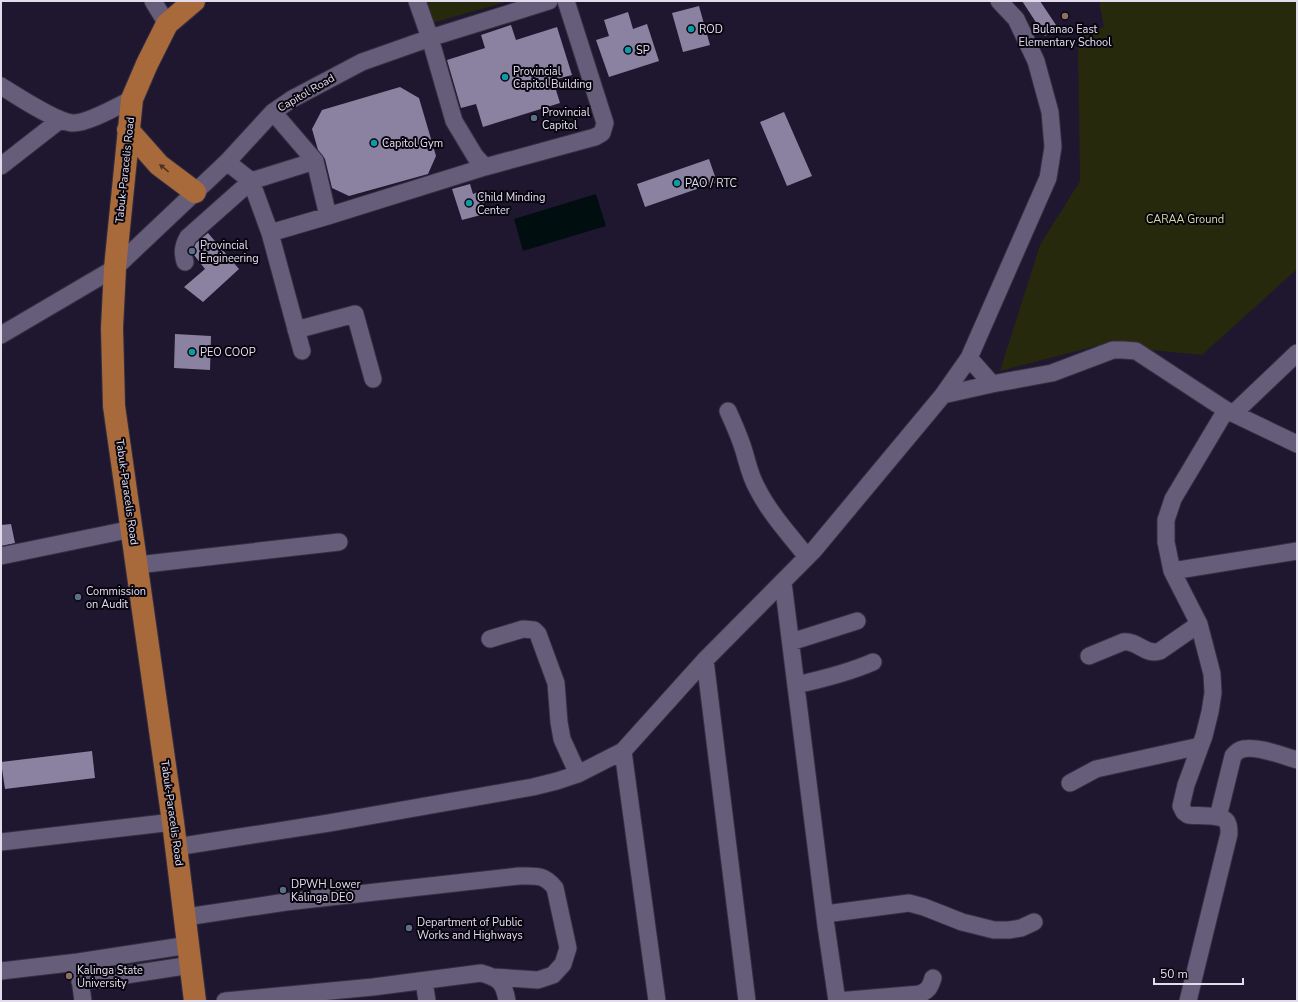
<svg xmlns="http://www.w3.org/2000/svg" width="1298" height="1002" viewBox="0 0 1298 1002" font-family="'Nunito Sans',sans-serif">
  <style>
    .green { fill: #27290c }
    .water { fill: #000e10 }
    .building { fill: #8a82a0 }
    .lines { fill: none; stroke-linecap: round; stroke-linejoin: round }
    .minor-casing { stroke: #342f41; stroke-width: 19 }
    .major-casing { stroke: #342f41; stroke-width: 24 }
    .minor { stroke: #655d79; stroke-width: 17 }
    .major { stroke: #a86a3b; stroke-width: 22 }
    .oneway { fill: #503223 }
    .education-dot { fill: #8d6e63; stroke: #08050f; stroke-width: 1.5 }
    .culture-dot { fill: #0f9aa8; stroke: #08050f; stroke-width: 1.5 }
    .service-dot { fill: #5c6f8a; stroke: #08050f; stroke-width: 1.5 }
    .labels { text-anchor: middle; dominant-baseline: central; stroke-width: 4; stroke-linejoin: round; paint-order: stroke }
    .poi-label { font-size: 11px; fill: #e1dded; stroke: #08050f; text-anchor: start }
    .street-label { font-size: 11px; fill: #e1dded; stroke: #08050f }
    .park-label { font-size: 11px; fill: #d5dba1; stroke: #08050f }
  </style>
  <rect width="100%" height="100%" fill="#1f172f"/>
  <path class="green" d="M423,1H509L429,24Z
    M1099,1H1297V269L1202,355L1100,345L1000,371L1040,245L1080,181L1078,38L1104,27Z"/>
  <path class="water" d="M596,194L606,226L523,251L514,219Z"/>
  <path class="building" d="M1022,1H1040L1058,28L1045,36Z
    M699,6L710,45L683,52L672,13Z
    M628,12L633,29L647,24L659,61L609,77L596,40L609,36L604,20Z
    M511,25L516,40L557,27L572,75L553,80L560,103L483,127L476,104L461,108L447,60L485,48L481,35Z
    M400,87L419,98L436,156L428,174L349,196L332,188L325,159L318,150L312,129L322,110Z
    M784,112L812,176L787,186L760,122Z
    M709,159L717,182L645,207L637,184Z
    M470,184L473,194L483,190L487,202L478,205L481,215L462,220L452,189Z
    M208,233L239,269L203,302L184,287L205,269L194,255L193,250L196,243Z
    M175,334L211,336L210,370L174,368Z
    M11,524L15,543L1,546V525Z
    M92,751L95,778L5,789L1,762Z"/>
  <g class="lines">
    <g class="minor-casing">
      <path id="minor" d="M153,1L167,24
        M417,1L430,38L454,121L475,156L485,167
        M1,86C17,96 55,121 72,123C87,124 118,106 132,99
        M273,112L315,161L328,216
        M227,162L251,181L270,233L302,351
        M1,166L60,120
        M270,233L328,216L485,167L595,137L602,133L605,123L566,1
        M185,262C182,252 183,246 188,237L251,181L315,161
        M296,330L355,314L373,379
        M1,335L115,268L227,162L273,112L292,99L362,62L430,38L549,1
        M969,358L992,384
        M943,395L969,358L1048,178L1053,147L1050,112L1036,61L1016,19L999,1
        M728,411C733,422 738,433 742,445C747,459 749,474 757,488C770,514 790,535 807,557
        M1234,413L1297,353
        M1,556L132,529
        M137,565L339,542
        M1172,571L1297,551
        M783,582L826,926L837,1001
        M490,639L523,629L534,630L538,634L556,683L559,722L562,739L578,774
        M791,642L857,621
        M1089,656L1123,642C1137,640 1146,656 1160,651L1199,624
        M705,660L747,1001
        M796,685C823,679 848,673 873,662
        M623,751L657,1001
        M1070,783L1096,769L1200,746
        M1218,817L1233,756C1235,754 1237,751 1240,750C1253,744 1284,756 1297,760
        M1,842L173,822
        M176,847L329,823L533,787L557,781L578,774L623,751L705,660L814,550L943,395L992,384L1052,373L1113,350H1123L1136,351L1226,410L1297,444
        M825,914L909,903L924,907L962,922L994,930H1009L1021,928L1034,922
        M186,917L286,902L519,876C536,876 544,874 555,888L568,948L563,964L553,975L538,980L493,977
        M1,971L78,962L189,945
        M79,971L83,1001
        M424,981L427,1001
        M80,982L191,965
        M225,1001L373,987L481,973C499,978 504,982 507,1001
        M837,1001L920,994C929,990 930,987 933,978
        M1188,1001L1229,834C1229,829 1229,822 1224,819C1217,815 1197,816 1188,815L1184,812L1181,806L1186,785L1204,736L1210,712L1213,693L1212,674L1199,624L1172,571L1166,542V520L1173,499L1226,410"/>
    </g>
    <g class="major-casing">
      <path id="major" d="M194,1L167,24L147,64L132,99L115,268L112,328L114,406L173,822L195,1001
        M128,130L159,165L195,192"/>
    </g>
    <use href="#minor" class="minor"/>
    <use href="#major" class="major"/>
  </g>
  <defs><path id="oneway-solid" d="M-6-.8H1V-3.2L6.5 0L1 3.2V.8H-6Z"/></defs>
  <use class="oneway" href="#oneway-solid" transform="translate(164 168) rotate(-141)"/>
  <g class="education-dot">
    <circle cx="1065" cy="16" r="4"/>
    <circle cx="69" cy="976" r="4"/>
  </g>
  <g class="culture-dot">
    <circle cx="691" cy="29" r="4"/>
    <circle cx="628" cy="50" r="4"/>
    <circle cx="505" cy="77" r="4"/>
    <circle cx="374" cy="143" r="4"/>
    <circle cx="677" cy="183" r="4"/>
    <circle cx="469" cy="203" r="4"/>
    <circle cx="192" cy="352" r="4"/>
  </g>
  <g class="service-dot">
    <circle cx="534" cy="118" r="4"/>
    <circle cx="192" cy="251" r="4"/>
    <circle cx="78" cy="597" r="4"/>
    <circle cx="283" cy="890" r="4"/>
    <circle cx="409" cy="928" r="4"/>
  </g>
  <g class="labels">
    <g class="poi-label">
      <text x="699" y="29">ROD</text>
      <text x="1065" y="29" text-anchor="middle">Bulanao East<tspan x="1065" dy="13">Elementary School</tspan></text>
      <text x="636" y="50">SP</text>
      <text x="513" y="71">Provincial<tspan x="513" dy="13">Capitol Building</tspan></text>
      <text x="542" y="112">Provincial<tspan x="542" dy="13">Capitol</tspan></text>
      <text x="382" y="143">Capitol Gym</text>
      <text x="685" y="183">PAO / RTC</text>
      <text x="477" y="197">Child Minding<tspan x="477" dy="13">Center</tspan></text>
      <text x="200" y="245">Provincial<tspan x="200" dy="13">Engineering</tspan></text>
      <text x="200" y="352">PEO COOP</text>
      <text x="86" y="591">Commission<tspan x="86" dy="13">on Audit</tspan></text>
      <text x="291" y="884">DPWH Lower<tspan x="291" dy="13">Kalinga DEO</tspan></text>
      <text x="417" y="922">Department of Public<tspan x="417" dy="13">Works and Highways</tspan></text>
      <text x="77" y="970">Kalinga State<tspan x="77" dy="13">University</tspan></text>
    </g>
    <g class="street-label">
      <text transform="translate(306 93) rotate(-30)">Capitol Road</text>
      <text transform="translate(125 170) rotate(-84)">Tabuk-Paracelis Road</text>
      <text transform="translate(127 492) rotate(82)">Tabuk-Paracelis Road</text>
      <text transform="translate(172 813) rotate(82)">Tabuk-Paracelis Road</text>
    </g>
    <g class="park-label">
      <text x="1185" y="219">CARAA Ground</text>
    </g>
  </g>
  <rect width="1298" height="1002" fill="none" stroke="#e1dded" stroke-width="4"/>
  <path d="M1154 978v6h89v-6" fill="none" stroke="#e1dded" stroke-width="2"/>
  <text x="1160" y="978" font-size="12" fill="#e1dded" stroke="#08050f" stroke-width="3" paint-order="stroke">50 m</text>
</svg>
